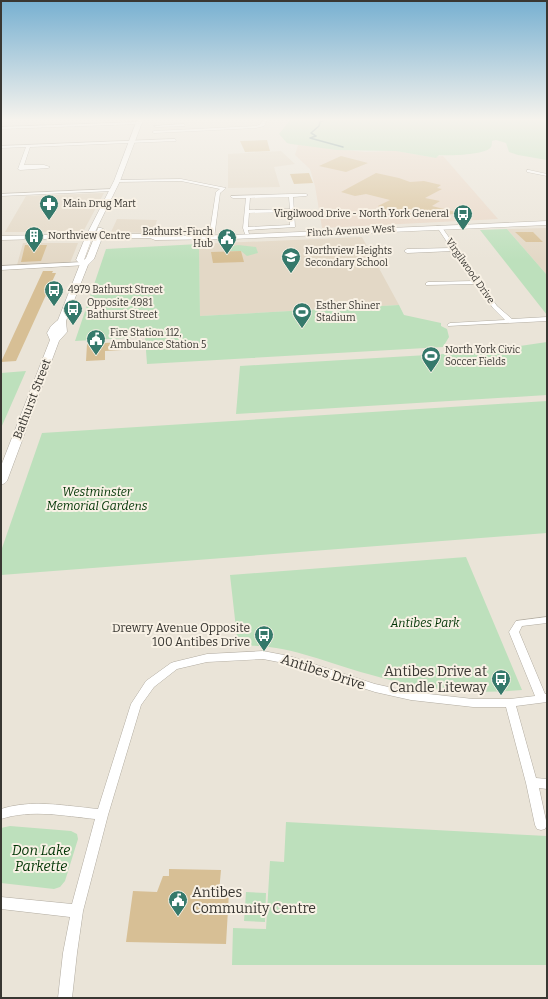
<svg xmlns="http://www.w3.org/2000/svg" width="548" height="999" viewBox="0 0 548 999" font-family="Bitter,serif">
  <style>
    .built { fill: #e3d8c6 }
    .medical { fill: #e9d7c6 }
    .green { fill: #bde0bc }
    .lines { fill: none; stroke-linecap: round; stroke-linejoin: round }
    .stream { stroke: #5e888a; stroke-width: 1.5 }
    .building { fill: #d7bf95 }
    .street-casing { stroke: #b2aca1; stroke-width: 1 }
    .secondary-casing { stroke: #b2aca1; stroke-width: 1 }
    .street { fill: #fff; fill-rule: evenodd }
    .secondary { fill: #fff; fill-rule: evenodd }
    .labels { text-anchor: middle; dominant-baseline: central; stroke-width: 4; stroke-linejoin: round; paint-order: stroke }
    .far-poi-label { font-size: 10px; fill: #393732; stroke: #f8f1e5; text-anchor: start }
    .far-street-label { font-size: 10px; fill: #393732; stroke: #f8f1e5 }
    .street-label { font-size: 12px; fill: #393732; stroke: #f8f1e5 }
    .park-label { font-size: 12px; font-style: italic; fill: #003404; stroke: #f8f1e5 }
    .poi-label { font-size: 12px; fill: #393732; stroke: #f8f1e5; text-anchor: end }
    .near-poi-label { font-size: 14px; fill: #393732; stroke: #f8f1e5; text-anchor: end }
    .near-street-label { font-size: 14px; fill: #393732; stroke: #f8f1e5 }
    .near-park-label { font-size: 14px; font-style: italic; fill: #003404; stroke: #f8f1e5 }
  </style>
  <rect width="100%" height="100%" fill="#eae4d8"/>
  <path class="built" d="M281,151L295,164L274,167L280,187L228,188V154Z
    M104,193L83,232H5L26,196Z
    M117,219L157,220L153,233L111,232Z
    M547,228V275L507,229Z
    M362,237L399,305L200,316L199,244Z
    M23,243H78L70,263L17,265Z"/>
  <path class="medical" d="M298,145L365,152L396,151L430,157L443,156L498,219L322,228L315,186L310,169L295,155Z"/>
  <path class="green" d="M290,120H547V160L518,155L509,152L506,143L496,140L492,141C492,142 492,146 491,147C486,155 448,156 439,155L436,158L396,151L337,150L291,144L287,143L279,134Z
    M507,229L547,275V315L480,230Z
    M199,244L200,316L399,305L404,315L441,323V326L447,329L449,337L443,347L147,364L145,337L75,341L106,249Z
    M238,245L256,247L258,253L247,256L241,251H225L222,248Z
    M547,342V395L236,414L240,366L478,352Z
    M26,371L1,428V373Z
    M547,401V533L1,575V551L42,433Z
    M466,557L522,690C471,695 418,689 368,674C323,662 286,643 238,646L230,575Z
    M286,822L547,836V965H232L233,928L266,929L270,861L284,862Z
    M10,826L71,831L77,834L78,839L65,881L60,887L54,889L1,883V828Z
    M246,892L266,893L265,922L244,921Z"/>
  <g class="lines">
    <path class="stream" d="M324,120L320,122L319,126L311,133L316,136L310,138L343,147"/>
  </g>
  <path class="building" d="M267,140L270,151L245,152L240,141Z
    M341,156L368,163L346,172L319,166Z
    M309,173L313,183L294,184L290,174Z
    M376,173L399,178L410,182L424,181L441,185L437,188L442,189L425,198L440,201L432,206L456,212V214L426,215L421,214L417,215L413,214L406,216L386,211L378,206L390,200L366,194L355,196L341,192Z
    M515,232H533L543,242H526Z
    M25,245H47L41,261L21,262Z
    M241,251L244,262L213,263L211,252Z
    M43,271H53L52,273H56L16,361L1,362Z
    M122,342V350L105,351V360L86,361L87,344Z
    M169,869L221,870L219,892H229L226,944L126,942L133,891L157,892L163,876H169Z"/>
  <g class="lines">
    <g class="street-casing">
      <path id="street" d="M263,120H267L264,126L256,128L154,133L152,132L154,131L256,126L261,124Z
        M140,122L139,124L1,129V127Z
        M184,124L185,126L156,127L154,126Z
        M175,139L176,141L30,147L24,165H44L50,167L48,168L20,170L18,169L26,147L1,148V146Z
        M529,170L547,174V176L527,172V170Z
        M181,179L226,188L220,193L214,238L209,237L216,192L220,189L181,181L117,182L115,181L117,180Z
        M114,189V191H112L1,196V194Z
        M291,194H306L308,195L306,196L293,197L295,227L248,230L249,234H245L243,228L246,198H233L231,197V196ZM289,197L290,209L249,210L250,198ZM290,212V225L248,227L249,213Z
        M437,226H441L497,306L512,319L547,317V321L448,326L447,325L450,323L505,320L493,308L476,284L426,285V283L428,282L474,281L453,251L407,253L404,251L407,249L451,248L437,227Z
        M84,262L86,263V265L1,270V266Z
        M547,617V623L522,626L519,632L545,694H547V702L516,706L536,778L547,779V789L539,788L547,825L545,829L541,830L537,829L535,825L526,783L506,707H473L411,700L375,692L289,664L263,659L207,662L177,669L154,687L141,705L108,815L83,911L77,953L72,998H58L63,953L70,917L1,909V897L72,904L95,819C64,816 32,809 1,819V809C32,799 66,806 98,809L131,704L146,681L171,663L174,662L207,654L263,651L289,656L375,684L411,692L473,699H510L535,696L509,632L516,621Z"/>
    </g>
    <g class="secondary-casing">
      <path id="secondary" d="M137,120H143L120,181L94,234H96L98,228H101L105,230L103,234H151L156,236L232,235L547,221V225L232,239L155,240L150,238H102L94,259L88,265L66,321L67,332L59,341L7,481L5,483L1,485V466L50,340L47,333L51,326L58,320L80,264L76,260L85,238L1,240V236L87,234L114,181ZM92,238H94L86,258L84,260Z"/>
    </g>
    <use href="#street" class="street"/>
    <use href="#secondary" class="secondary"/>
  </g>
  <linearGradient id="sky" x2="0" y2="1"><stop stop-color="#77b0d1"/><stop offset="0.46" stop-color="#f6f3ed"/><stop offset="1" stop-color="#f6f3ed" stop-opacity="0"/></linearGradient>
  <rect width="548" height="260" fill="url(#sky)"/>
  <defs>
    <g id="pharmacy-pin" transform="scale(1)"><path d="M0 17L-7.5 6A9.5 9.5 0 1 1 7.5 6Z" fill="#35796b" stroke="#f8f1e5"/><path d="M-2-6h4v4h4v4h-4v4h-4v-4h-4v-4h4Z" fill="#fff"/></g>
    <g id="bus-pin" transform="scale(1)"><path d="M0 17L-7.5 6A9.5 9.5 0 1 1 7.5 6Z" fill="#35796b" stroke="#f8f1e5"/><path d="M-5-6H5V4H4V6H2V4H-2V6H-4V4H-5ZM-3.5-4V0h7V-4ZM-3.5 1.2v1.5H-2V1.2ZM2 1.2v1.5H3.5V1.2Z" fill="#fff"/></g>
    <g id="building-pin" transform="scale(1)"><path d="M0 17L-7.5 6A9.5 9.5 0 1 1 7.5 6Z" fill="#35796b" stroke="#f8f1e5"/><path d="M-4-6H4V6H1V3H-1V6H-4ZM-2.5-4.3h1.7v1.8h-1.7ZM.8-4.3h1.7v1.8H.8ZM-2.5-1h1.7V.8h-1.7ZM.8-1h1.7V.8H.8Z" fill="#fff"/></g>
    <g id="civic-pin" transform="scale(1)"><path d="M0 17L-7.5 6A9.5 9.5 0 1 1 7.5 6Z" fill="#35796b" stroke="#f8f1e5"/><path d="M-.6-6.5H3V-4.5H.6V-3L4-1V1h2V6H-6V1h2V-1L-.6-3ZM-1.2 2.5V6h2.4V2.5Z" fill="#fff"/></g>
    <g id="school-pin" transform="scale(1)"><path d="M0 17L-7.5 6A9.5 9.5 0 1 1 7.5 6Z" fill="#35796b" stroke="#f8f1e5"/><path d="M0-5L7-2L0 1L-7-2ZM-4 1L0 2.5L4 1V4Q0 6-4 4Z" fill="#fff"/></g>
    <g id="stadium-pin" transform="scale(1)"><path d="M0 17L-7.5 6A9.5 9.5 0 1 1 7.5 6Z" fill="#35796b" stroke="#f8f1e5"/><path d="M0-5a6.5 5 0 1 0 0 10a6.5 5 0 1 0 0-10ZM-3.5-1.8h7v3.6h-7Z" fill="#fff"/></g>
  </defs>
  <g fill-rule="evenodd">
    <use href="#pharmacy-pin" x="49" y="204"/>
    <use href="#bus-pin" x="463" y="214"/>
    <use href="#building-pin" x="34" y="236"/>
    <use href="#civic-pin" x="227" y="238"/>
    <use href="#school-pin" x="291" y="257"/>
    <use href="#bus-pin" x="54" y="290"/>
    <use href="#bus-pin" x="73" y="309"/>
    <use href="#stadium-pin" x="302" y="312"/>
    <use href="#civic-pin" x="96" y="339"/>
    <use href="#stadium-pin" x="431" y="356"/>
    <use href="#bus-pin" x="264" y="635"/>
    <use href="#bus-pin" x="501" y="679"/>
    <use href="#civic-pin" x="178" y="900"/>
  </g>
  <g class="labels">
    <g class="far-poi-label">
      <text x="63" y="204">Main Drug Mart</text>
      <text x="449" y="214" text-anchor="end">Virgilwood Drive - North York General</text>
      <text x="213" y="232" text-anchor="end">Bathurst-Finch<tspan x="213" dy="12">Hub</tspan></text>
      <text x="48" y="236">Northview Centre</text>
      <text x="305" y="251">Northview Heights<tspan x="305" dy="12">Secondary School</tspan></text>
      <text x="68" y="290">4979 Bathurst Street</text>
      <text x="87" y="303">Opposite 4981<tspan x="87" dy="12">Bathurst Street</tspan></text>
      <text x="316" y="306">Esther Shiner<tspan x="316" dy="12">Stadium</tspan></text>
      <text x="110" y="333">Fire Station 112,<tspan x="110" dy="12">Ambulance Station 5</tspan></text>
      <text x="445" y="350">North York Civic<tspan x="445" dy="12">Soccer Fields</tspan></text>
    </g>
    <g class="far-street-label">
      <text transform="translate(351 231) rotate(-3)">Finch Avenue West</text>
      <text transform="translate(470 271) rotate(55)">Virgilwood Drive</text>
    </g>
    <g class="street-label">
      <text transform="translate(32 399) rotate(-69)">Bathurst Street</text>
    </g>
    <g class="park-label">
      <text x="97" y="492">Westminster<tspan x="97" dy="14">Memorial Gardens</tspan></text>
      <text x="425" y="623">Antibes Park</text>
    </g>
    <g class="poi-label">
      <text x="250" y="628">Drewry Avenue Opposite<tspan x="250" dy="14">100 Antibes Drive</tspan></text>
    </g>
    <g class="near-poi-label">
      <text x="487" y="671">Antibes Drive at<tspan x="487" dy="16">Candle Liteway</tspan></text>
      <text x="192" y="892" text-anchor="start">Antibes<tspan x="192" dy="16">Community Centre</tspan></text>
    </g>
    <g class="near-street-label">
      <text transform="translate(323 672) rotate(18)">Antibes Drive</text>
    </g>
    <g class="near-park-label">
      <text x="41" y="850">Don Lake<tspan x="41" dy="16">Parkette</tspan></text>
    </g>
  </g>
  <rect width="548" height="999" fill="none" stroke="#393732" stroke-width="4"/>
</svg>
